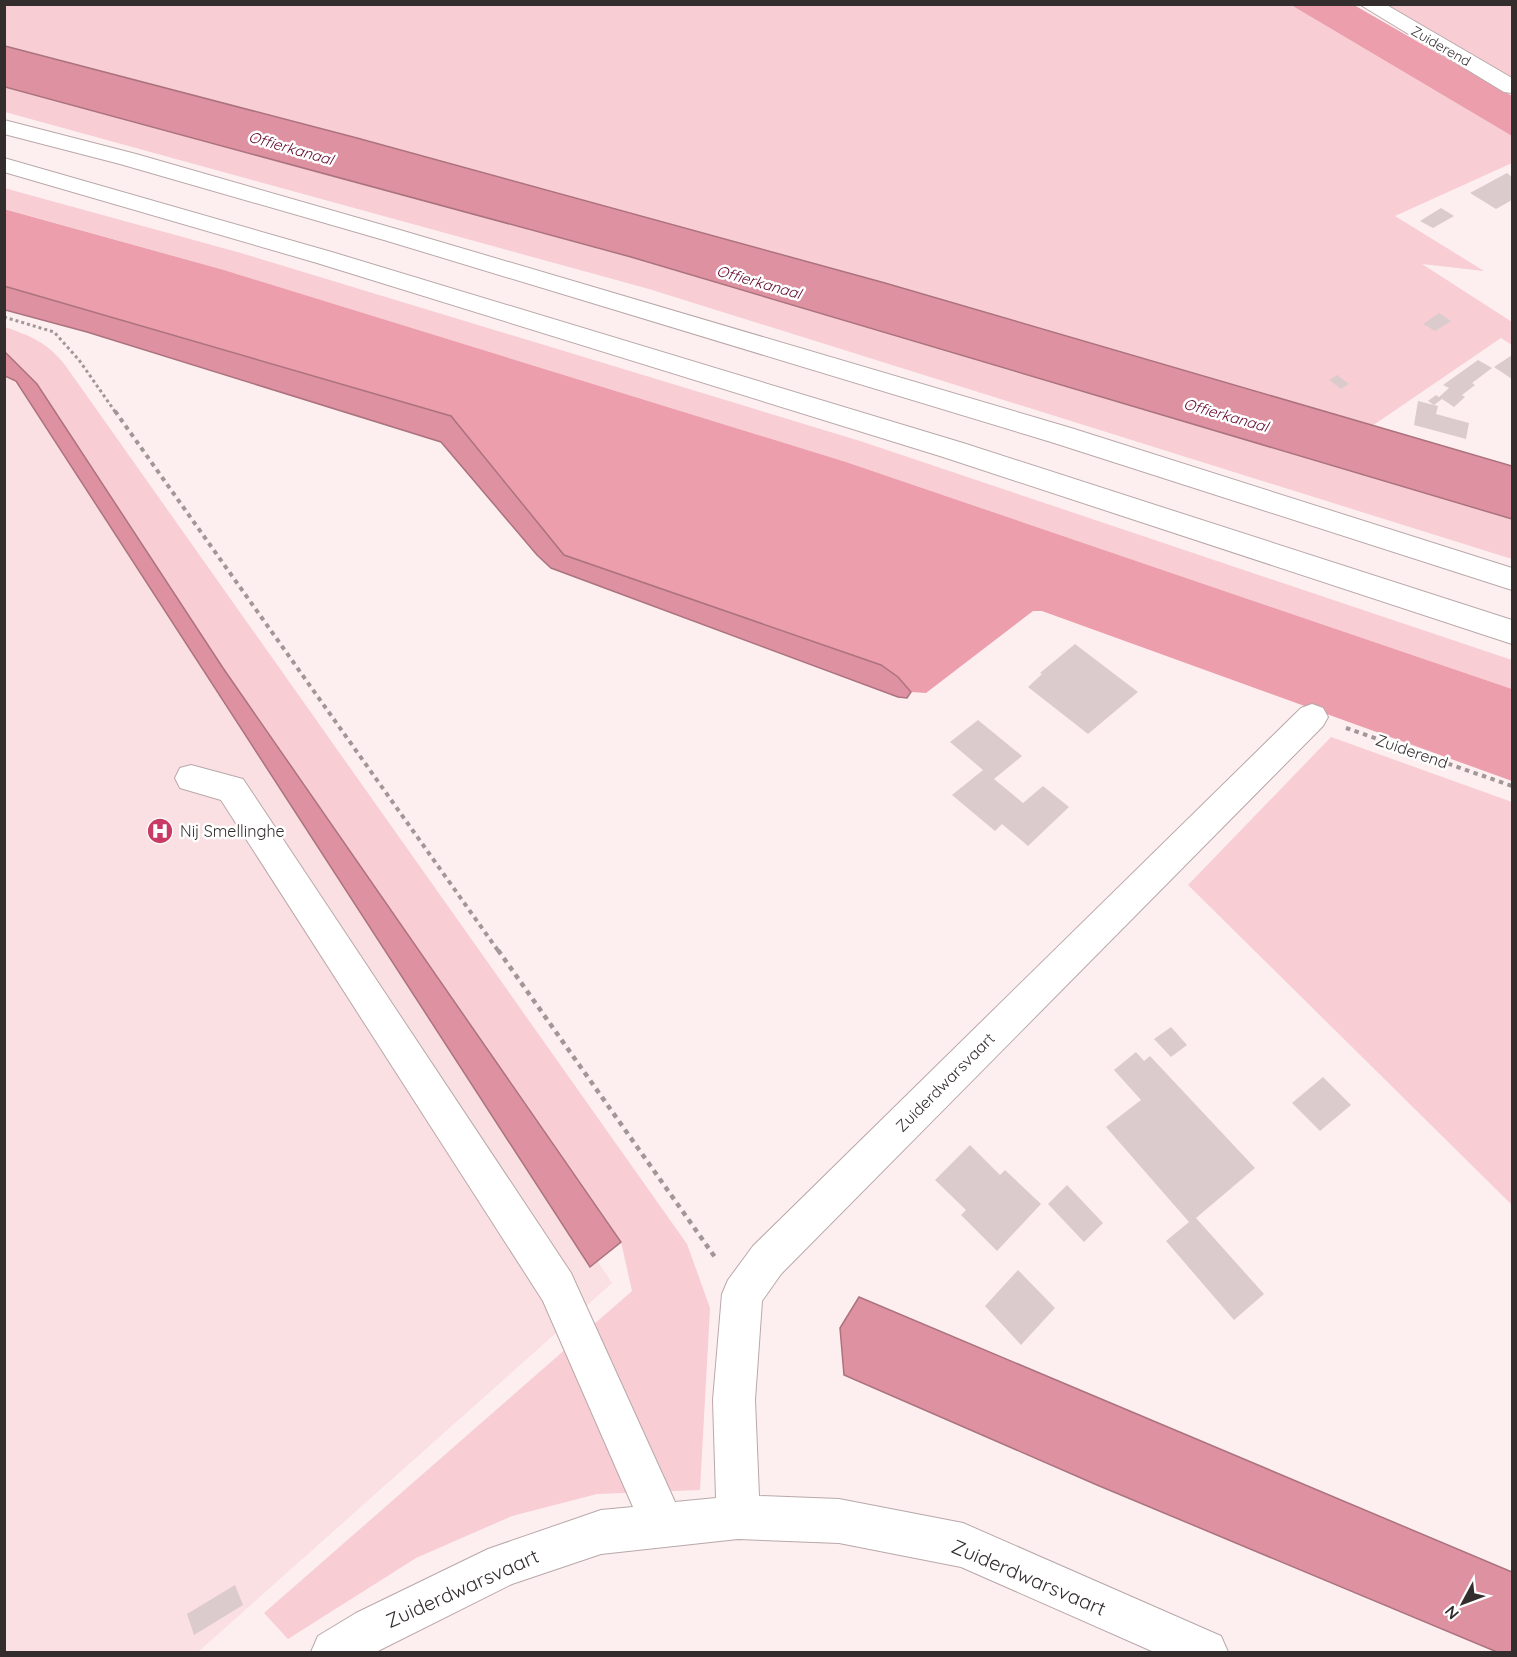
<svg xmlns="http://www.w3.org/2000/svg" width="1517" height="1657" viewBox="0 0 1517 1657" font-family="Quicksand,sans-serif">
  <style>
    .built { fill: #fadfe3 }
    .green { fill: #f8cdd4 }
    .forest { fill: #ec9eac }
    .water { fill: #de91a0; stroke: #ab737e; stroke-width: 1.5 }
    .building { fill: #dccbcd }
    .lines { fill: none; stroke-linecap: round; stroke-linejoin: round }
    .minor-casing { stroke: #b9a8aa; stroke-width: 2 }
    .highway-casing { stroke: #b9a8aa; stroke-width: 2 }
    .path-far2 { stroke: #a29798; stroke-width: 3; stroke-dasharray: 3 3; stroke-linecap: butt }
    .path-far1 { stroke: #a29798; stroke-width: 4; stroke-dasharray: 4.5 4.5; stroke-linecap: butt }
    .path { stroke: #a29798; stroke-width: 4.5; stroke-dasharray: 5 5; stroke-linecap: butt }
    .minor { fill: #fff; fill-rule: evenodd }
    .highway { fill: #fff; fill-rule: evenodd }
    .labels { text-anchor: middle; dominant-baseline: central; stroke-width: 5; stroke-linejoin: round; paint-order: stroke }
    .far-street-label { font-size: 14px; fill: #342d2e; stroke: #fff }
    .far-water-label { font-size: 15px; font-style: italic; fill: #620428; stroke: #fff }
    .street-label { font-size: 16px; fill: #342d2e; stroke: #fff }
    .poi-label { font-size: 16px; fill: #342d2e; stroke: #fff; text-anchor: start }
    .near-street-label { font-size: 20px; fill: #342d2e; stroke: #fff }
  </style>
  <rect width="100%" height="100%" fill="#fdeef0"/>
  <path class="built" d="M4,375L19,380L612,1283L198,1652H5Z"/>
  <path class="green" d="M4,5H1291L1512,136V163L1395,216L1484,271L1422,264L1512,322V345L1501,338L1372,426C918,293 463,165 5,46Z
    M1378,5H1512V81Z
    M4,87L631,257L1512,519V559L649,289L5,112Z
    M4,188L241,253L860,441L1512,660V689L846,462L224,270L5,209Z
    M5,327C31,336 48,343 65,365L687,1244L710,1308L700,1490L597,1494L512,1516L416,1558L288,1639L264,1613L632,1291L621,1242L223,668L37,384L5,351Z
    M1331,737L1512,802V1205L1188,885Z"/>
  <path class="forest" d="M1291,5H1354L1512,96V136Z
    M4,209L224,270L846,462L1512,689V781L1042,611H1033L926,693L911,692L898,677L881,665L564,555L451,416L5,286Z"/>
  <path class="water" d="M5,46L357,138L885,283L1512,466V519L631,257L5,87Z
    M4,286L451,416L564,555L881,665L898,677L911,692L907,698L898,697L551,568L537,555L441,442L87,332L5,310Z
    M4,351L37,384L223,668L621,1242L590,1267L16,381L5,376Z
    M859,1297L1512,1572V1652H1497L1097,1485L844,1375L840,1328Z"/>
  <path class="building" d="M1507,173L1512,177V200L1496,209L1470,193Z
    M1441,208L1454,216L1433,228L1420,221Z
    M1439,313L1451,321L1435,331L1423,324Z
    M1512,355V379L1494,367Z
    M1478,360L1492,368L1472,383L1475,385L1462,395L1465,397L1454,407L1442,399L1434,405L1428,401L1436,395L1439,397L1449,388L1443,385Z
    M1337,375L1349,384L1341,389L1329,380Z
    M1418,401L1438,406L1436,414L1469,423L1466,439L1414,425Z
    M1075,644L1138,692L1088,734L1028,687L1042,674L1040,673Z
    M978,720L1022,756L994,779L1023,803L1043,786L1069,807L1028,846L1002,824L995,831L952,795L983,770L950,742Z
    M1171,1027L1187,1045L1171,1057L1154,1039Z
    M1136,1052L1144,1061L1150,1056L1255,1168L1196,1218L1264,1294L1234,1320L1166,1241L1189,1222L1106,1127L1141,1100L1114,1070Z
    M1323,1077L1351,1105L1320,1131L1292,1103Z
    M970,1145L1000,1175L1005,1170L1041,1204L997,1251L961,1215L966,1210L935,1180Z
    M1067,1185L1103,1223L1084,1242L1048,1204Z
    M1018,1270L1055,1308L1021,1345L985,1306Z
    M235,1585L243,1605L194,1635L187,1614Z"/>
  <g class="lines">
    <g class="minor-casing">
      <path id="minor" d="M1359,4H1385L1512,78V93L1504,92Z
        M1312,704L1323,708L1328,717L1323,726L781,1274L762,1301L755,1400L759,1496L839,1499L963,1523L1221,1636L1228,1652H1154L961,1567L839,1543L738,1539L601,1554L512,1584L376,1652H311L318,1636L356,1613L488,1549L601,1510L633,1507L543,1301L221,800L180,788L175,778L180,768L191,765L243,779L571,1273L675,1502L716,1498L713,1400L722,1294L728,1280L753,1246L1301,708Z"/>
    </g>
    <g class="highway-casing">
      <path id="highway" d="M4,120L136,154L400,230L1071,428L1512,568V590L1051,442L384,240L120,164L4,134Z
        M4,158L335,253L963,443L1512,620V644L943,457L317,263L4,172Z"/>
    </g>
    <path class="path-far2" d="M4,317L54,332L79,360L116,413"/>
    <path class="path-far1" d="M115,411L499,952
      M1346,728L1512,786"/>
    <path class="path" d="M498,950L717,1260"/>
    <use href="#minor" class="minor"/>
    <use href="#highway" class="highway"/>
  </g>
  <defs>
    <g id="hospital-disc" transform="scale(1.35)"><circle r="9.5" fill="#c93b65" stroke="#fff"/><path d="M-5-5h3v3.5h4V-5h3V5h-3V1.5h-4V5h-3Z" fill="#fff"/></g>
  </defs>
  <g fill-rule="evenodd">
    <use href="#hospital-disc" x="160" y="831"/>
  </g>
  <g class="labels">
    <g class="far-street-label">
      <text transform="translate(1441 46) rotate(30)">Zuiderend</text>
    </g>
    <g class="far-water-label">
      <text transform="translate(291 148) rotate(16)">Offierkanaal</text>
      <text transform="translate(759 282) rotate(16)">Offierkanaal</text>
      <text transform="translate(1226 415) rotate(16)">Offierkanaal</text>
    </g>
    <g class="street-label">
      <text transform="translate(1412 751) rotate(19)">Zuiderend</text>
      <text transform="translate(945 1082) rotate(-45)">Zuiderdwarsvaart</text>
    </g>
    <g class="poi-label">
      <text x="180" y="831">Nij Smellinghe</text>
    </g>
    <g class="near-street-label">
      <text transform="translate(1029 1577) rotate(23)">Zuiderdwarsvaart</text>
      <text transform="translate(462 1588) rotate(-24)">Zuiderdwarsvaart</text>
    </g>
  </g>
  <rect width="1517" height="1657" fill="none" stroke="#342d2e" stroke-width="12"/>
  <g transform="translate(1463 1603) rotate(229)" stroke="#ffffff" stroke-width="4.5" paint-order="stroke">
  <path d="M0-4.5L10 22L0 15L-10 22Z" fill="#342d2e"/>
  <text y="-9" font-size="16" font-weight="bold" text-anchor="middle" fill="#342d2e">N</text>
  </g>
</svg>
